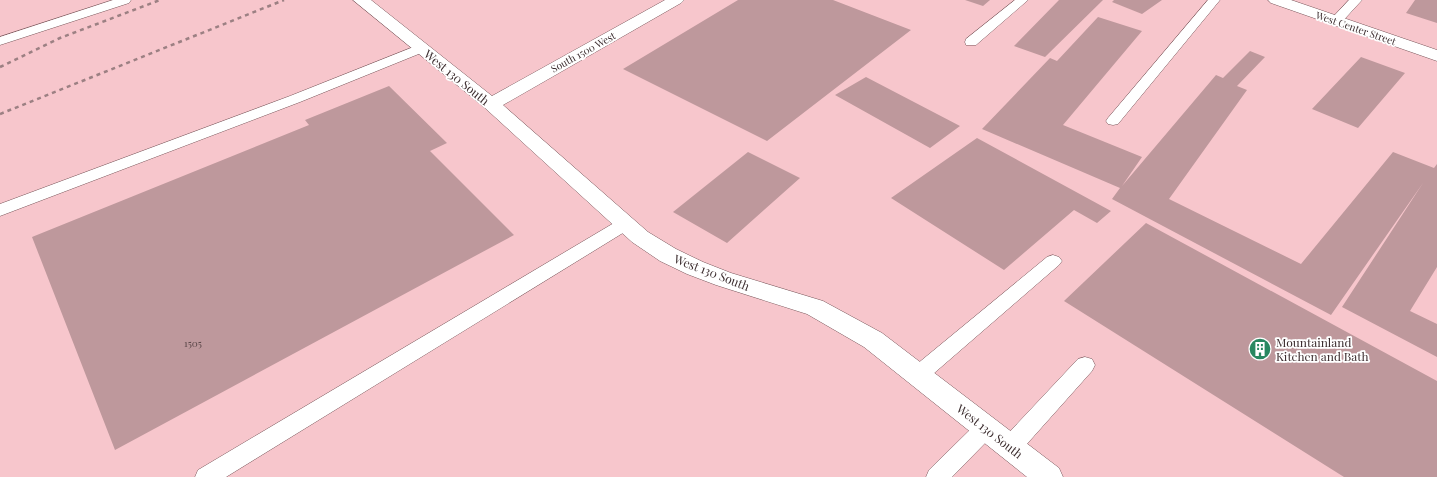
<svg xmlns="http://www.w3.org/2000/svg" width="1437" height="477" viewBox="0 0 1437 477" font-family="'Playfair Display',serif">
  <style>
    .built { fill: #f7c6cc }
    .building { fill: #be989c }
    .lines { fill: none; stroke-linecap: round; stroke-linejoin: round }
    .lane-casing { stroke: #78565a; stroke-width: 1 }
    .street-casing { stroke: #78565a; stroke-width: 1 }
    .secondary-casing { stroke: #78565a; stroke-width: 1 }
    .lane { fill: #fff; fill-rule: evenodd }
    .street { fill: #fff; fill-rule: evenodd }
    .secondary { fill: #fff; fill-rule: evenodd }
    .rail { stroke: #9c8083; stroke-width: 2.5; stroke-dasharray: 4 4; stroke-linecap: butt }
    .labels { text-anchor: middle; dominant-baseline: central; stroke-width: 3.5; stroke-linejoin: round; paint-order: stroke }
    .far-street-label { font-size: 10px; fill: #3c2d2f; stroke: #fff }
    .number-label { font-size: 10px; fill: #5c484a }
    .street-label { font-size: 12px; fill: #3c2d2f; stroke: #fff }
    .poi-label { font-size: 12px; fill: #3c2d2f; stroke: #fff; text-anchor: start }
  </style>
  <rect width="100%" height="100%" fill="#fed6da"/>
  <path class="built" d="M0,0H1437V477H0Z"/>
  <path class="building" d="M738,0H833L911,30L767,141L623,69Z
    M965,0H990L983,6Z
    M1059,0H1103L1045,57L1014,46Z
    M1114,0H1162L1142,14L1112,2Z
    M1415,0H1437V23L1406,13Z
    M1098,17L1142,31L1063,125L1142,157L1122,186L1216,75L1223,78L1250,51L1265,57L1237,86L1247,90L1169,199L1301,264L1393,152L1434,168L1437,164V267L1410,311L1437,324V357L1342,307L1423,183L1331,315L1112,199L1120,188L982,129L1050,58L1057,61Z
    M1361,57L1405,73L1358,128L1312,109Z
    M866,77L960,126L930,148L835,95Z
    M389,86L447,143L430,151L514,235L115,450L32,237L309,125L305,120Z
    M977,138L1111,211L1097,223L1074,210L1004,270L891,198Z
    M748,152L800,178L727,243L673,212Z
    M1146,223L1437,381V477H1344L1064,301Z"/>
  <g class="lines">
    <g class="lane-casing">
      <path id="lane" d="M113,0H131L129,3L0,45V37Z
        M1015,0H1028L976,45H966L965,42L966,39Z
        M1208,0H1220L1118,124L1113,125L1108,124L1106,121L1108,118Z
        M1349,0H1362L1340,24H1332L1330,21L1332,18Z
        M421,44L426,45L427,48L426,51L300,102L0,216V204L290,96Z
        M625,218L631,220L633,224L631,228L226,477H195L198,470L619,220Z
        M1053,255L1059,257L1062,261L1059,265L925,381L918,383L911,381L908,375L911,369L1047,257Z
        M1085,357L1092,359L1095,365L1092,371L1018,454L1010,457L1002,454L999,447L1002,440L1078,359Z
        M986,419L993,421L997,428L993,435L952,477H926L929,470L979,421Z"/>
    </g>
    <g class="street-casing">
      <path id="street" d="M353,0H371L492,96L665,0H684L681,3L503,105L648,232L676,249L703,262L731,273L823,301L882,333L1059,468L1063,477H1027L864,347L807,314L716,285L687,274L660,261L632,242L485,108Z"/>
    </g>
    <g class="secondary-casing">
      <path id="secondary" d="M1268,0H1291L1437,50V61L1271,3Z"/>
    </g>
    <use href="#lane" class="lane"/>
    <use href="#street" class="street"/>
    <use href="#secondary" class="secondary"/>
    <path class="rail" d="M0,67L60,38L160,0
      M0,114L284,0"/>
  </g>
  <defs>
    <g id="building-disc" transform="scale(1.15)"><circle r="9.5" fill="#288760" stroke="#fff"/><path d="M-4-6H4V6H1V3H-1V6H-4ZM-2.5-4.3h1.7v1.8h-1.7ZM.8-4.3h1.7v1.8H.8ZM-2.5-1h1.7V.8h-1.7ZM.8-1h1.7V.8H.8Z" fill="#fff"/></g>
  </defs>
  <g fill-rule="evenodd">
    <use href="#building-disc" x="1260" y="349"/>
  </g>
  <g class="labels">
    <g class="far-street-label">
      <text transform="translate(1356 28) rotate(19)">West Center Street</text>
      <text transform="translate(583 52) rotate(-29)">South 1500 West</text>
    </g>
    <g class="number-label">
      <text x="193" y="343">1505</text>
    </g>
    <g class="street-label">
      <text transform="translate(457 77) rotate(39)">West 130 South</text>
      <text transform="translate(712 272) rotate(21)">West 130 South</text>
      <text transform="translate(990 431) rotate(38)">West 130 South</text>
    </g>
    <g class="poi-label">
      <text x="1276" y="342">Mountainland<tspan x="1276" dy="14">Kitchen and Bath</tspan></text>
    </g>
  </g>
</svg>
